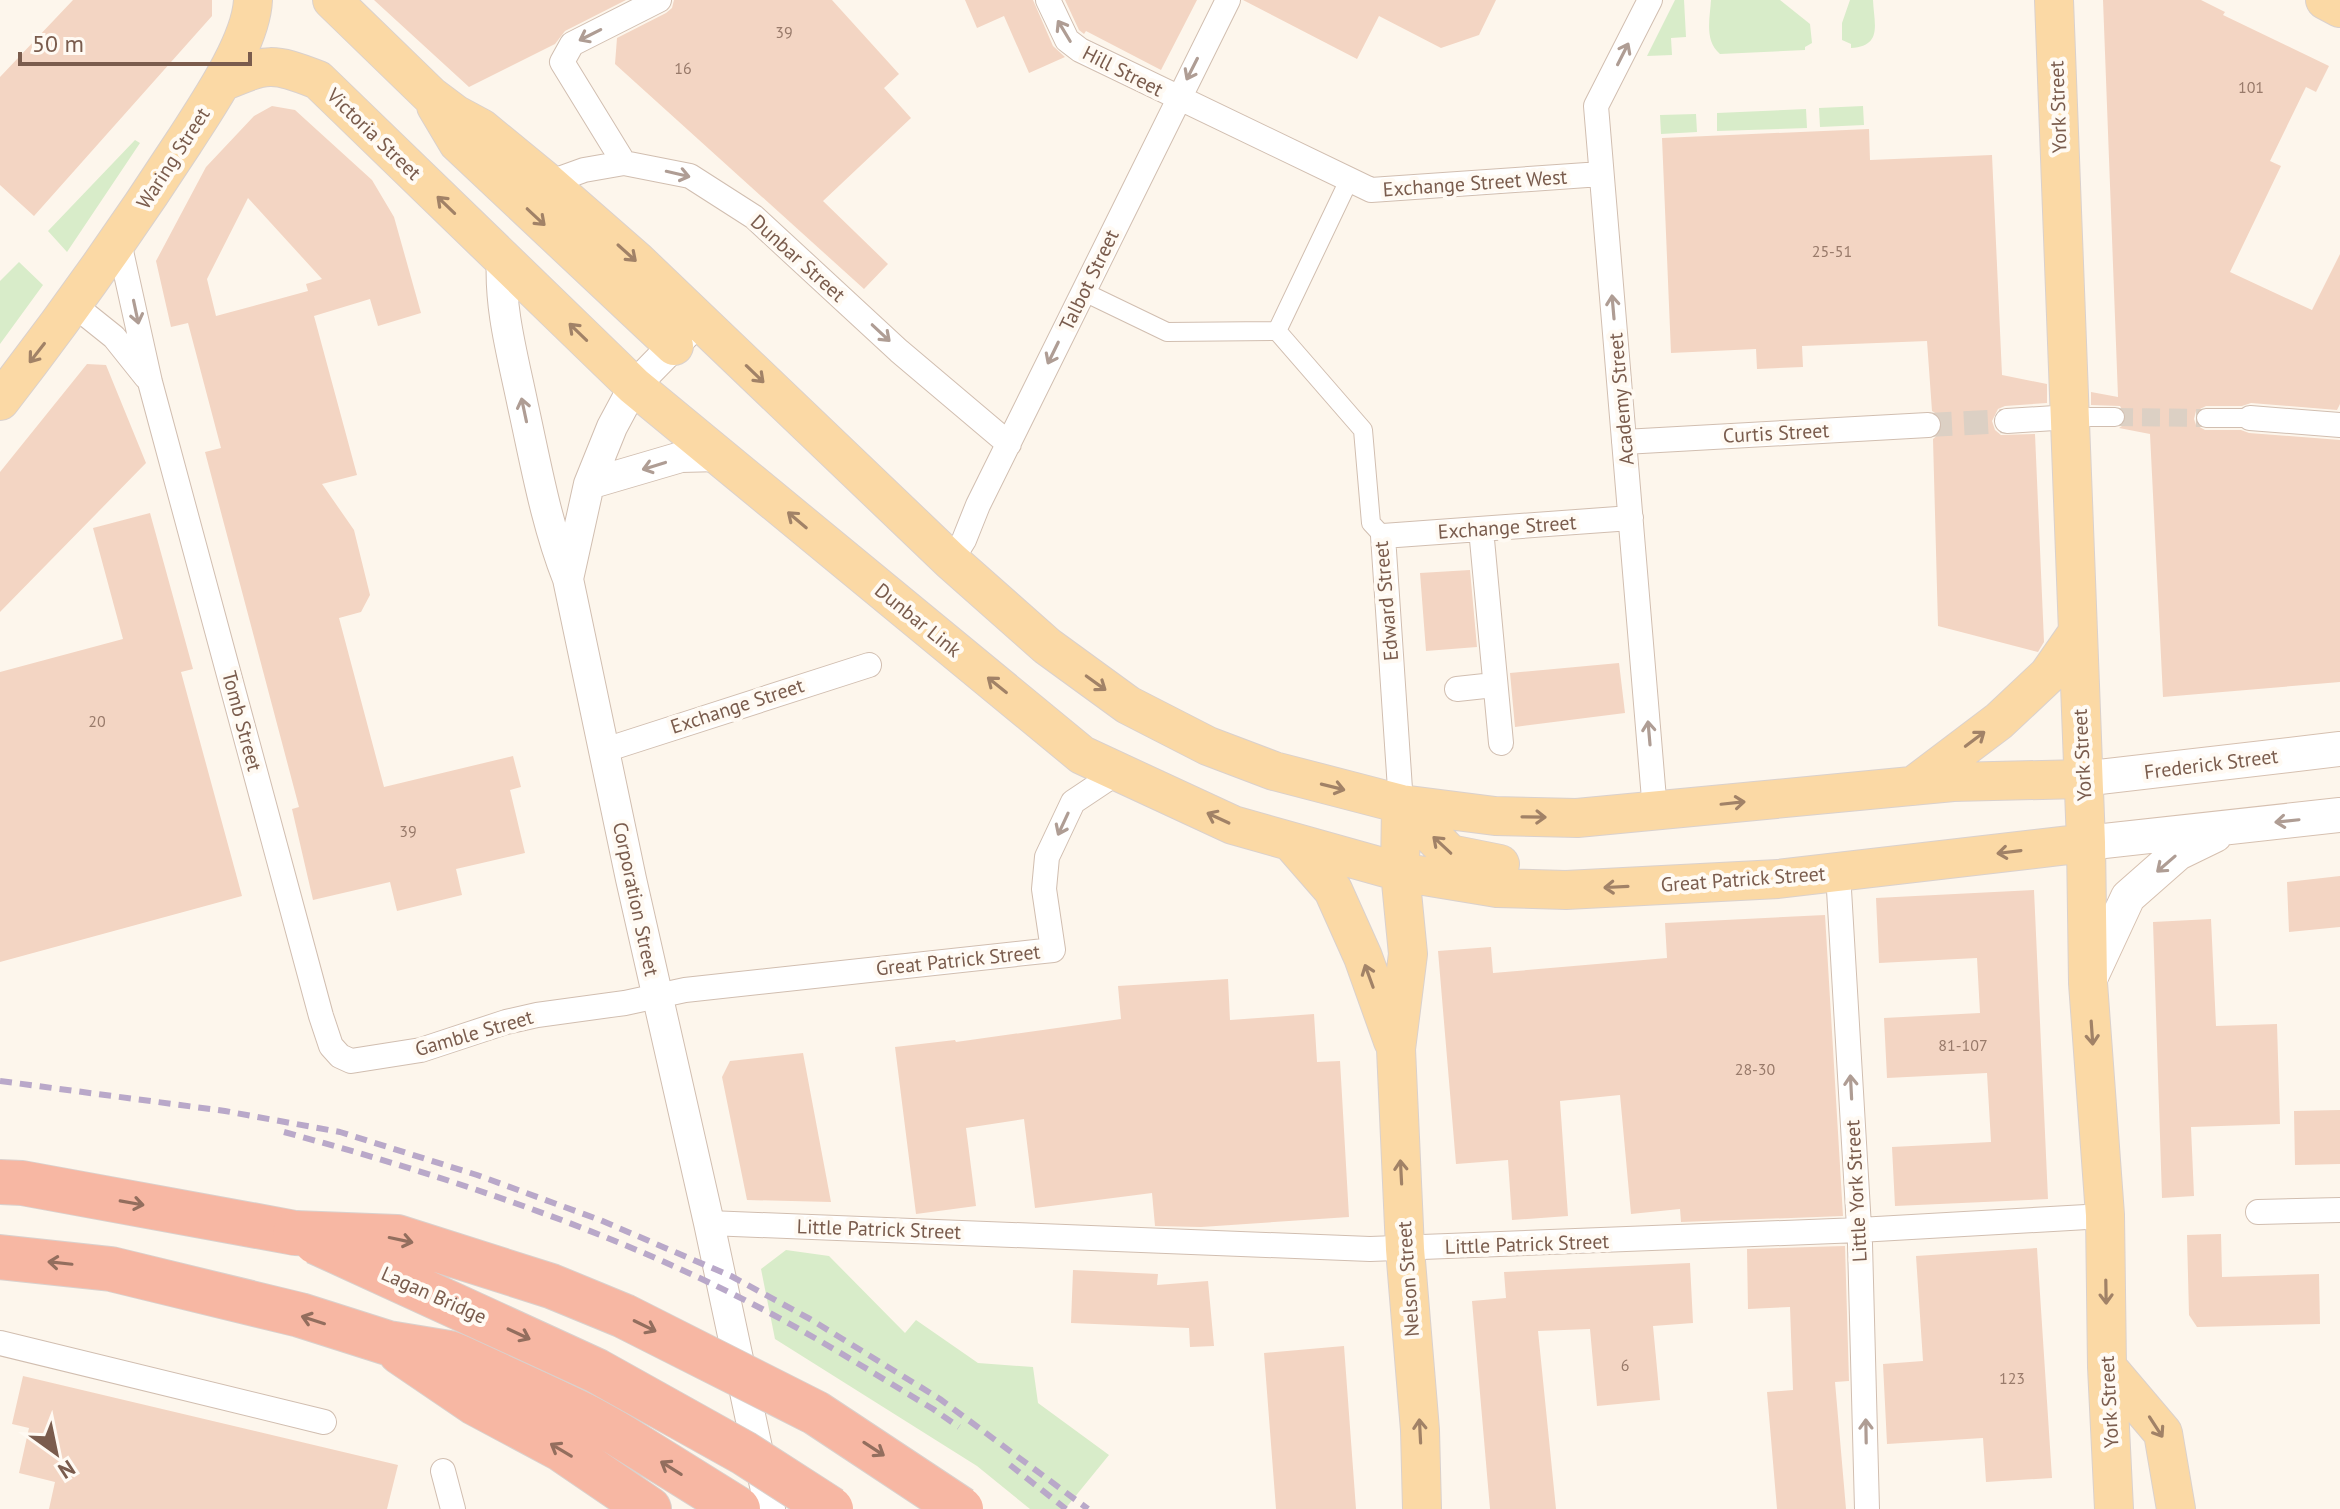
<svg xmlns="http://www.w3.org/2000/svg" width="2340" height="1509" viewBox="0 0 2340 1509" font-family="'PT Sans',sans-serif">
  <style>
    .green { fill: #d8ecc9 }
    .building { fill: #f3d5c3; fill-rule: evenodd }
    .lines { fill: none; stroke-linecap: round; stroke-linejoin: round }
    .pedestrian-tunnel { stroke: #dcd0c4; stroke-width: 18; stroke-dasharray: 18 9; stroke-linecap: butt }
    .minor-tunnel { stroke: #dcd0c4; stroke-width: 24; stroke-dasharray: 24 12; stroke-linecap: butt }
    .pedestrian-casing { stroke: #d1beb0; stroke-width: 20 }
    .minor-casing { stroke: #d1beb0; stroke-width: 26 }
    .tertiary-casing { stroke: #d1beb0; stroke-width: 32 }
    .secondary-casing { stroke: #d6c0b0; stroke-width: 36 }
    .primary-casing { stroke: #dad1cd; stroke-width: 40 }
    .motorway-casing { stroke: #dad1cd; stroke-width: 46 }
    .pedestrian { stroke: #fff; stroke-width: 18 }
    .minor { stroke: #fff; stroke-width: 24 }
    .tertiary { stroke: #fff; stroke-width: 30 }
    .secondary { stroke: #fff; stroke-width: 34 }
    .primary { stroke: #fbd9a5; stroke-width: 38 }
    .motorway { stroke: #f7b7a3; stroke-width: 44 }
    .rail { stroke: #b9a8c9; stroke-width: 6; stroke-dasharray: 12 8; stroke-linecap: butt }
    .motorway-bridge-casing { stroke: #dad1cd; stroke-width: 46; stroke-linecap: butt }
    .motorway-bridge { stroke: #f7b7a3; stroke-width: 44 }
    .oneway { stroke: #af9d94 }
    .oneway2 { stroke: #a18267 }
    .oneway3 { stroke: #936e5e }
    .labels { text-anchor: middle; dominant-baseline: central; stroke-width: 8; stroke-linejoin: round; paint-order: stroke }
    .number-label { font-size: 16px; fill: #987a6a }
    .street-label { font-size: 20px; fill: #7a5c4d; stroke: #fffaf3 }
  </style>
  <rect width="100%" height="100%" fill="#fdf6ec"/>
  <path class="green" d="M1675,0H1684L1686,37L1671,38L1672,55L1647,56Z
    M1711,0H1780L1810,24L1812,43L1805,47V50L1720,54C1704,41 1710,18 1711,0Z
    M1850,0H1873C1874,24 1883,46 1851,48V44L1842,40V23Z
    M1863,106L1864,125L1820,127L1819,108Z
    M1806,109L1807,128L1717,131V113Z
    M1696,114L1697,132L1661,134L1660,115Z
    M135,140L140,143L67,252L48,231Z
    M19,262L43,285L0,344V281Z
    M786,1250L829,1256L905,1333L916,1320L978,1363L1033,1367L1038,1403L1109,1455L1065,1509H1030L977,1466L775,1339L761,1269Z"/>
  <path class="building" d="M73,0H212V16L34,216L0,185V77Z
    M374,0H626L565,31L555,44L469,87Z
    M674,0H832L899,74L884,88L911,118L823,201L888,264L864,289L615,64L617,38L666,13L672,8Z
    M965,0H1033L1053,46L1065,57L1029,73L1004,16L977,28Z
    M1065,0H1197L1161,70L1086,31L1084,34L1079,30Z
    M1243,0H1496L1479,35L1441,48L1379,16L1357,59Z
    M2103,0H2201L2225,12L2223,15L2329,66L2316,92L2306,87L2270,161L2281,166L2230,272L2312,310L2340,254V404L2337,410L2251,403L2242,406H2206L2196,411L2194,419L2196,425L2205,430H2241L2249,433L2340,440V682L2163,697L2150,434L2119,428L2125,424L2127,418L2120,406L2091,405V392L2118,397Z
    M272,106L295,110L372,180L394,217L421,313L378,326L370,299L314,316L357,475L322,484L354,530L370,595L361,612L339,618L384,787L513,756L521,787L510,790L525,853L456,869L462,895L397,911L390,882L313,900L292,809L299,807L205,452L221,448L188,323L171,327L156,261L206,167L254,116ZM248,198L322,279L306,284L308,291L216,316L207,279Z
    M1869,129L1870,160L1992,155L2002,375L2047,384V403L2005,406L1998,409L1992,421L1995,430L2001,435L2035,434L2044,642L2038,652L1938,626L1933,439L1941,432L1943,425L1940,416L1932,411L1927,341L1802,346L1803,367L1757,369L1756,349L1671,353L1662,138Z
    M87,364L106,365L146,463L0,612V472Z
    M150,513L193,669L181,672L242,896L0,962V672L123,639L93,528Z
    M1470,570L1477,647L1426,651L1420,573Z
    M1619,663L1625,713L1515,727L1510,673Z
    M2340,876V927L2289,932L2287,882Z
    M2034,890L2048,1199L1895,1206L1892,1147L1991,1142L1987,1073L1887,1078L1884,1018L1980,1013L1977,958L1879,963L1876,898Z
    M1825,915L1843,1216L1681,1222L1680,1209L1631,1214L1620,1095L1560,1101L1568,1216L1512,1220L1508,1160L1456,1164L1438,951L1491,947L1493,973L1667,958L1665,923Z
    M2211,919L2216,1026L2277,1024L2280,1124L2191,1127L2194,1196L2162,1198L2153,922Z
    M1228,979L1230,1020L1314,1014L1317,1062L1340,1061L1349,1217L1201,1227L1155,1226L1152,1193L1035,1208L1024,1119L966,1128L976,1206L916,1214L895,1047L955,1040L956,1042L1121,1019L1118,986Z
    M803,1053L831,1202L747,1200L722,1077L730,1061Z
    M2340,1110V1164L2295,1165L2294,1111Z
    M2221,1234L2222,1277L2319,1274L2320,1324L2197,1327L2189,1315L2187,1235Z
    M1845,1246L1849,1381L1835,1382L1846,1509H1777L1767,1392L1793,1390L1790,1307L1748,1309L1747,1249Z
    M2037,1248L2052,1478L1986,1482L1983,1438L1887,1444L1883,1364L1923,1361L1916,1256Z
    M1690,1263L1693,1323L1653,1326L1660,1400L1597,1406L1590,1329L1538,1331L1556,1509H1490L1472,1301L1506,1298L1504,1272Z
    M1073,1270L1158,1274L1157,1285L1208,1281L1214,1346L1190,1347L1189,1328L1071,1323Z
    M1344,1346L1356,1509H1276L1264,1353Z
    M23,1376L398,1465L387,1509H49L55,1482L19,1473L29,1428L12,1424Z"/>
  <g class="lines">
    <path class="pedestrian-tunnel" d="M2115,417L2206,418"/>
    <path class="minor-tunnel" d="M1928,425L2007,421"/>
    <g class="pedestrian-casing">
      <path id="pedestrian" d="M1084,292L1167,332L1277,331L1363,430L1371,523L1383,536
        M1277,331L1349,180
        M2070,417H2115
        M2206,418H2250"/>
    </g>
    <g class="minor-casing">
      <path id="minor" d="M1048,0L1067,40L1080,50L1371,190L1601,174
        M1650,0L1596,106L1655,811
        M624,163L562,62L572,44L659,0
        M548,183L584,170L624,163L690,176L754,217L899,351L1009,444
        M119,242L150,382L321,1016L331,1046L340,1056L351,1061L421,1050L506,1022L537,1015L625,1003L685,990L1053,950L1044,889L1047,857L1073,802L1118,772
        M74,305L114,337L146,377
        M2250,418L2340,425
        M2007,421L2070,417
        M1624,442L1928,425
        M1481,529L1501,743
        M951,561L964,540L978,505L1228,0
        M1457,689L1494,685
        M605,750L869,665
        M1401,804L1383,536L1631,518
        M1838,873L1860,1244L1867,1509
        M2258,1212L2340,1210
        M709,1223L1370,1249L1859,1230L2104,1216
        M0,1343L324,1422
        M443,1471L453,1509"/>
    </g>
    <g class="tertiary-casing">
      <path id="tertiary" d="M502,259C499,308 513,357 523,406C536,465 546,523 568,579
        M688,331L634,386L612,427L589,484L568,579L631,879L709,1223L770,1509
        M589,484L681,457L719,456"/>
    </g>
    <g class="secondary-casing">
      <path id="secondary" d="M2082,779L2340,749
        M2086,843L2340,815
        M2088,983L2128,897L2178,853L2215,835"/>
    </g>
    <g class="primary-casing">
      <path id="primary" d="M332,0L431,96L455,114L481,128L548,183L636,260L951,561L1047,646L1128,705L1208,746L1274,771L1401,804L1495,816L1577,818L1953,782L2082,779
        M2054,0L2086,843L2088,983L2105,1215L2107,1367L2114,1509
        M2325,0L2340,8
        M222,82C268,63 271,62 318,80L634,386L1082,755L1233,825L1400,872L1497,888L1566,890L1778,879L2086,843
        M436,106L458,143L674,346
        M0,401C66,316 125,233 184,142C207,106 251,43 253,0
        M1913,786L1999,721L2048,675L2078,632
        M1401,804L1400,872L1408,954L1396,1049L1405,1249L1420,1430L1422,1509
        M1401,804L1450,854L1500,864
        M1292,843L1333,890L1363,957L1393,1041
        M2107,1367L2163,1433L2176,1509"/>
    </g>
    <g class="motorway-casing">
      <path id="motorway" d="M0,1182L22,1183L295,1233
        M0,1257L111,1269L300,1315L388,1343L449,1353L476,1363L600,1423L738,1509
        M400,1352L475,1403L561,1449L649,1509"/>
    </g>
    <use href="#pedestrian" class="pedestrian"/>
    <use href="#minor" class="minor"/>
    <use href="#tertiary" class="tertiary"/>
    <use href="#secondary" class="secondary"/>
    <use href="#primary" class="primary"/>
    <use href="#motorway" class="motorway"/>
    <path class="rail" d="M0,1081L225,1111L340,1132L477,1175L600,1220L731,1276L810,1319L940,1399L1088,1509
      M284,1132C449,1177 614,1231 766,1311C823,1341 878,1376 933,1409L959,1427
      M1010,1465L1066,1509"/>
    <g class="motorway-bridge-casing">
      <path id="motorway-bridge" d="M295,1233L397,1237L551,1286L624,1316L816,1413L961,1509
        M316,1242L597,1371L744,1453L831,1509"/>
    </g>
    <use href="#motorway-bridge" class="motorway-bridge"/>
  </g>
  <defs><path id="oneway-shaft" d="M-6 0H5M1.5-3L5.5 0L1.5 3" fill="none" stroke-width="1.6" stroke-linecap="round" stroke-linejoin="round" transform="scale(2)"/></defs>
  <g class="oneway">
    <use href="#oneway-shaft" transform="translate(1064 31) rotate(-121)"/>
    <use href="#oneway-shaft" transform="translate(590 35) rotate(153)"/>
    <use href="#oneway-shaft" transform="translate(1623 54) rotate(-63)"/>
    <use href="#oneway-shaft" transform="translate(1192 69) rotate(117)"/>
    <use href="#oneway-shaft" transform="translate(678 174) rotate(13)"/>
    <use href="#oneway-shaft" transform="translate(1613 307) rotate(-95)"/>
    <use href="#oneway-shaft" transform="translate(136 312) rotate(78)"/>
    <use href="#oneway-shaft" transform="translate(881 333) rotate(43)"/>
    <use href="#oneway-shaft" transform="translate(1053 353) rotate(116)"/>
    <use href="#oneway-shaft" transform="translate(524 410) rotate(-102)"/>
    <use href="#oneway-shaft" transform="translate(654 466) rotate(163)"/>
    <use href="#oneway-shaft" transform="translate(1649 733) rotate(-95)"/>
    <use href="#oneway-shaft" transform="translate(2287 821) rotate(174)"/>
    <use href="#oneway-shaft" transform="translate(1063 824) rotate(115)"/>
    <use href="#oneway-shaft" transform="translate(2166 864) rotate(139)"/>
    <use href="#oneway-shaft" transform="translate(1851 1087) rotate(-93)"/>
    <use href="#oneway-shaft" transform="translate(1866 1431) rotate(-91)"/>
  </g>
  <g class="oneway2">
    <use href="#oneway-shaft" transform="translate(446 205) rotate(-136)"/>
    <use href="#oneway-shaft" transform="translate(536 217) rotate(43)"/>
    <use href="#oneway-shaft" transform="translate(627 253) rotate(42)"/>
    <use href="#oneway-shaft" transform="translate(578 332) rotate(-136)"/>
    <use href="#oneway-shaft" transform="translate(37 353) rotate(128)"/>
    <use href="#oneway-shaft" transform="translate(755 374) rotate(44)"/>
    <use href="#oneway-shaft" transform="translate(797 520) rotate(-140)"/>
    <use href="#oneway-shaft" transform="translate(1096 683) rotate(36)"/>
    <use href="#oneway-shaft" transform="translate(997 685) rotate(-141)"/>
    <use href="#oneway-shaft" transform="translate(1975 739) rotate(-37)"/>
    <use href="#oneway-shaft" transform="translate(1333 787) rotate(14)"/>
    <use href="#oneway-shaft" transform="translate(1733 803) rotate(-6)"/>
    <use href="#oneway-shaft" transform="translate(1534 817) rotate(1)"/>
    <use href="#oneway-shaft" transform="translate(1218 818) rotate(-155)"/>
    <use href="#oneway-shaft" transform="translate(1442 845) rotate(-137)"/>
    <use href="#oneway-shaft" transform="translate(2009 852) rotate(173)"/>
    <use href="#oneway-shaft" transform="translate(1616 887) rotate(177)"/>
    <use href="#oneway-shaft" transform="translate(1369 976) rotate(-110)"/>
    <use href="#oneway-shaft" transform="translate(2092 1033) rotate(86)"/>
    <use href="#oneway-shaft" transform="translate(1401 1172) rotate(-93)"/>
    <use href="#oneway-shaft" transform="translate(2106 1292) rotate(89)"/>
    <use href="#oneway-shaft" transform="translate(2156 1427) rotate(57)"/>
    <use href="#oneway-shaft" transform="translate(1420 1431) rotate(-93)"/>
  </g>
  <g class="oneway3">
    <use href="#oneway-shaft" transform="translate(132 1203) rotate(10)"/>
    <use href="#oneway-shaft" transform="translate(401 1240) rotate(12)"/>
    <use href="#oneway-shaft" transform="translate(60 1263) rotate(-174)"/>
    <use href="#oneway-shaft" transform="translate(313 1320) rotate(-162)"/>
    <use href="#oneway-shaft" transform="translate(645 1326) rotate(26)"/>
    <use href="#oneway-shaft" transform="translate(519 1334) rotate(25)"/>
    <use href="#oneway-shaft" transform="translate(874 1449) rotate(33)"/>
    <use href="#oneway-shaft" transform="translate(561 1450) rotate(-149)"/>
    <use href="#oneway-shaft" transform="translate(671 1468) rotate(-148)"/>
  </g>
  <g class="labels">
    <g class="number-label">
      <text x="784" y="32">39</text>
      <text x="683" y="68">16</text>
      <text x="2251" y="87">101</text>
      <text x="1832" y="251">25-51</text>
      <text x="97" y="721">20</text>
      <text x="408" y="831">39</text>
      <text x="1963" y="1045">81-107</text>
      <text x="1755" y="1069">28-30</text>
      <text x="1625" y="1365">6</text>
      <text x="2012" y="1378">123</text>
    </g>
    <g class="street-label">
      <text transform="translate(1123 71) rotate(27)">Hill Street</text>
      <text transform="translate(2058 107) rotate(-92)">York Street</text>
      <text transform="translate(374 134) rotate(44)">Victoria Street</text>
      <text transform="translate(173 158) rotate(-57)">Waring Street</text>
      <text transform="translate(1475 183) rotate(-4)">Exchange Street West</text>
      <text transform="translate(798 258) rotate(42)">Dunbar Street</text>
      <text transform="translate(1089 280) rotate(-64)">Talbot Street</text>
      <text transform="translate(1621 399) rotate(-95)">Academy Street</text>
      <text transform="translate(1776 433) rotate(-3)">Curtis Street</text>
      <text transform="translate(1507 527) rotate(-4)">Exchange Street</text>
      <text transform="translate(1386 601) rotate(-95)">Edward Street</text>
      <text transform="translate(918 620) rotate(39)">Dunbar Link</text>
      <text transform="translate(737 706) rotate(-18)">Exchange Street</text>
      <text transform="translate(242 721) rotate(75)">Tomb Street</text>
      <text transform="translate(2082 755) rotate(-93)">York Street</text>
      <text transform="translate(2211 764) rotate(-7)">Frederick Street</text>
      <text transform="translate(1743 879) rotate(-4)">Great Patrick Street</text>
      <text transform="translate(636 899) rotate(78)">Corporation Street</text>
      <text transform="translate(958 960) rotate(-6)">Great Patrick Street</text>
      <text transform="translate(474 1033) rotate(-16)">Gamble Street</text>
      <text transform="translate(1856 1191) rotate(-93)">Little York Street</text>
      <text transform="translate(879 1229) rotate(2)">Little Patrick Street</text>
      <text transform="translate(1527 1244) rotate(-2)">Little Patrick Street</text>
      <text transform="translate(1408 1279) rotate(-94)">Nelson Street</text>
      <text transform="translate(434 1295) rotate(24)">Lagan Bridge</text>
      <text transform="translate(2109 1402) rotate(-93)">York Street</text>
    </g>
  </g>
  <g transform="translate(56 1453) rotate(147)" stroke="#fffaf3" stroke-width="6" paint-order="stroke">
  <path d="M0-6L14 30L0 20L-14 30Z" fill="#7a5c4d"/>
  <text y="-12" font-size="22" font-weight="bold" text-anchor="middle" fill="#7a5c4d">N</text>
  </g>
  <path d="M20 52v12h230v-12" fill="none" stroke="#7a5c4d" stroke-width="4"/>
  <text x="32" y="52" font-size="24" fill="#7a5c4d" stroke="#fffaf3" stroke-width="6" paint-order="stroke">50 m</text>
</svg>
